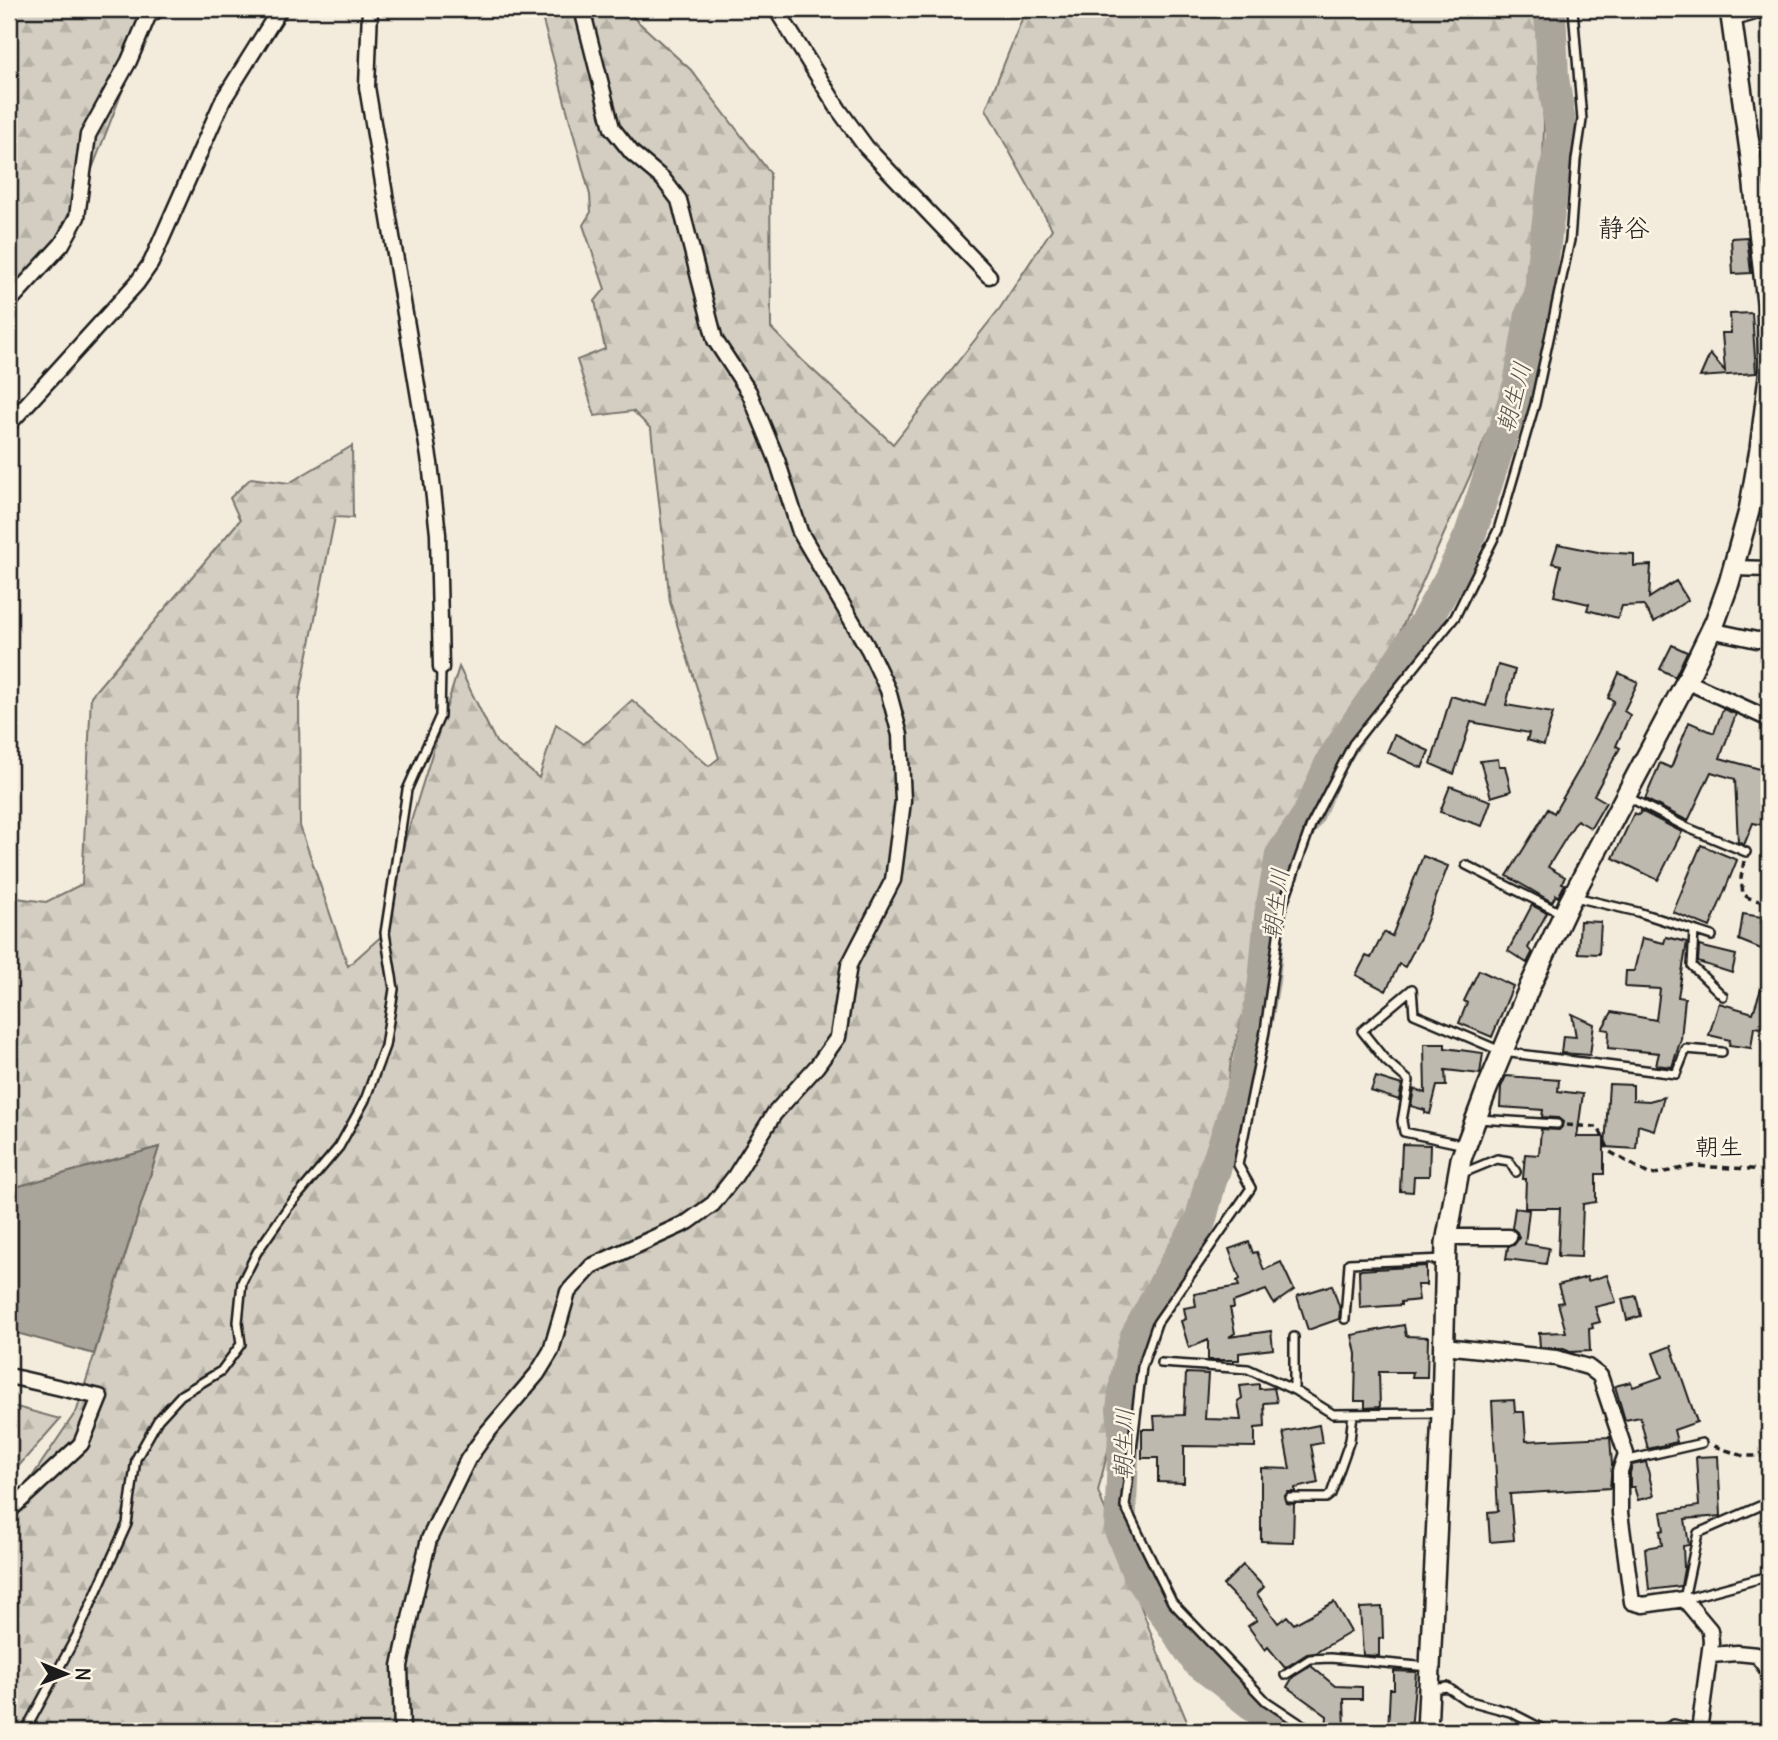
<svg xmlns="http://www.w3.org/2000/svg" width="1778" height="1740" viewBox="0 0 1778 1740" font-family="Delius,'Klee One',sans-serif">
  <style>
    .forest { fill: url(#forest-firs); stroke: #78756e; stroke-width: 2 }
    .water { fill: #aaa59b; stroke: #716e68; stroke-width: 2 }
    .lines { fill: none; stroke-linecap: round; stroke-linejoin: round }
    .river { stroke: #aaa59b; stroke-width: 32 }
    .building { fill: #beb9ae; stroke: #1c1c1c; stroke-width: 2 }
    .service-casing { stroke: #1c1c1c; stroke-width: 12 }
    .minor-casing { stroke: #1c1c1c; stroke-width: 19 }
    .tertiary-casing { stroke: #1c1c1c; stroke-width: 24 }
    .path { stroke: #1c1c1c; stroke-width: 3.5; stroke-dasharray: 7 5; stroke-linecap: butt }
    .service { stroke: #fcf5e5; stroke-width: 7 }
    .minor { stroke: #fcf5e5; stroke-width: 14 }
    .tertiary { stroke: #fcf5e5; stroke-width: 19 }
    .labels { text-anchor: middle; dominant-baseline: central; stroke-width: 5; stroke-linejoin: round; paint-order: stroke }
    .water-label { font-size: 24px; font-style: italic; fill: #55534f; stroke: #fcf5e5 }
    .neighbourhood-label { font-size: 24px; fill: #1c1c1c; stroke: #fcf5e5 }
    .quarter-label { font-size: 26px; fill: #1c1c1c; stroke: #fcf5e5 }
  </style>
  <defs>
    <pattern id="forest-firs" width="22" height="20" patternUnits="userSpaceOnUse" patternTransform="scale(1.75)"><rect width="22" height="20" fill="#d3cec1"/><path d="M5 1l3.5 6h-7zM16 11l3.5 6h-7z" fill="#b5b0a5"/></pattern>
  </defs>
  <rect width="100%" height="100%" fill="#f3ecdd"/>
  <filter id="ink" filterUnits="userSpaceOnUse"><feTurbulence type="fractalNoise" baseFrequency=".0143" numOctaves="2"/><feDisplacementMap in="SourceGraphic" scale="14" xChannelSelector="R" yChannelSelector="G"/><feConvolveMatrix kernelMatrix="1 2 1 2 8 2 1 2 1" color-interpolation-filters="sRGB"/></filter>
  <g filter="url(#ink)">
    <path class="forest" d="M9,9H158L153,12L66,236L9,296Z
      M544,9H624L691,70L770,173L771,328L802,360L893,444L1000,308L1052,229L986,109L1026,9H1537L1544,123L1540,296L1474,467L1366,708L1332,760L1276,890L1231,1060L1217,1186L1146,1298L1098,1491L1159,1655L1191,1731H9V1511L77,1410L159,1147L9,1189V897L46,902L82,884L91,696L240,520L230,498L251,478L289,483L352,446L353,518L335,517L299,699L300,826L348,966L385,933L394,876L459,667L496,742L539,778L556,724L584,744L632,700L709,766L719,758L670,602L651,429L633,411L595,416L577,360L605,349L595,301L605,289L583,225L591,212L590,195L543,21Z
      M9,1405L60,1419L9,1477Z"/>
    <path class="water" d="M159,1147L94,1354L9,1331V1189Z"/>
    <g class="lines">
      <path class="river" d="M1286,1731L1197,1661L1138,1574L1120,1530L1124,1429L1122,1409L1126,1378L1135,1338L1175,1264L1200,1222L1210,1184L1243,1086L1252,1048L1264,981L1270,915L1281,855L1308,815L1332,760L1424,624L1450,578L1470,535L1519,384L1531,314L1540,296L1542,266L1553,182L1562,137L1553,77L1550,9"/>
    </g>
    <path class="building" d="M1747,237L1751,273L1733,274L1731,238Z
      M1752,313L1756,373L1700,377L1710,354L1725,371L1722,333H1731L1730,314Z
      M1558,544L1598,552L1634,554V566L1651,565L1649,598L1676,581L1688,600L1654,622L1643,605L1622,606L1618,618L1587,610L1589,604L1554,596L1561,565L1552,563Z
      M1672,645L1687,652L1675,677L1660,669Z
      M1498,665L1515,670L1506,705L1553,713L1544,745L1527,740L1529,733L1471,722L1454,774L1431,764L1451,696L1486,706Z
      M1619,673L1638,682L1624,711L1630,715L1616,746L1620,748L1594,795L1606,802L1591,828L1577,820L1548,867L1565,877L1562,883L1565,884L1558,897L1556,895L1552,902L1507,876L1548,809L1554,813L1579,770L1614,701L1608,698Z
      M1723,709L1736,714L1720,758L1767,771L1760,795L1762,825L1753,823L1744,845L1738,842L1735,779L1711,772L1688,821L1645,799L1660,763L1671,768L1689,722L1714,733Z
      M1394,735L1429,751L1422,768L1387,752Z
      M1498,759L1499,766H1505L1511,791L1491,797L1480,761Z
      M1450,786L1491,801L1482,826L1440,812Z
      M1641,811L1682,832L1658,880L1613,858L1634,813L1639,815Z
      M1701,845L1737,860L1710,927L1673,912Z
      M1423,856L1448,866L1421,936L1405,967L1399,964L1386,991L1356,975L1366,956L1371,958L1384,932L1392,936Z
      M1532,905L1547,913L1528,948L1532,953L1527,963L1508,951Z
      M1743,914L1762,917L1761,923L1769,924L1766,951L1739,940Z
      M1580,921L1601,922L1599,954L1578,953Z
      M1666,937L1687,942L1678,997L1685,998L1681,1039L1672,1067L1656,1065L1659,1053L1608,1048L1609,1030L1602,1029L1612,1012L1656,1020L1660,989L1625,987L1626,971H1634L1642,938L1664,943Z
      M1699,946L1736,955L1732,973L1698,962Z
      M1479,970L1513,986L1492,1037L1459,1023L1467,1003L1464,1001Z
      M1767,971H1769V1029L1754,1027L1751,1048L1729,1045L1730,1040L1709,1035L1719,1003L1753,1013Z
      M1572,1014L1594,1024L1590,1055L1561,1053L1563,1036L1576,1037Z
      M1424,1044H1445V1048L1483,1053L1480,1074L1445,1070L1446,1086H1437L1430,1114L1425,1113V1110L1411,1106L1414,1089L1425,1093Z
      M1506,1076L1559,1080L1558,1091L1583,1094L1577,1137H1604V1174H1596V1202L1583,1204L1581,1257L1558,1256L1560,1208H1525L1526,1179H1523L1525,1154L1539,1155L1541,1129L1559,1130L1562,1127L1563,1122L1558,1118L1542,1117L1543,1110L1500,1107L1501,1087Z
      M1376,1077L1402,1085L1399,1100L1371,1091Z
      M1609,1084L1633,1085V1100L1649,1101L1664,1097L1654,1130L1638,1125L1636,1149L1605,1147Z
      M1402,1144L1430,1145L1429,1176H1414L1413,1192L1400,1191Z
      M1515,1208L1529,1210L1525,1244L1549,1248L1546,1264L1506,1259L1508,1247L1514,1245L1519,1238L1517,1232L1512,1228Z
      M1249,1242L1253,1253L1257,1252L1264,1270L1281,1262L1294,1290L1274,1304L1266,1290L1233,1302L1234,1308H1230L1235,1333L1229,1337L1271,1331L1273,1349L1239,1353V1360H1208V1340L1189,1348L1181,1321L1186,1319L1184,1308L1196,1306L1194,1294L1239,1286L1237,1281L1240,1279L1229,1249Z
      M1426,1266V1285H1417L1419,1300L1401,1302V1305L1360,1308L1359,1270Z
      M1607,1275L1616,1302L1595,1307L1600,1322L1592,1324L1593,1328L1589,1329L1590,1351L1570,1352L1564,1349L1540,1347L1539,1333L1566,1332L1558,1303L1563,1302L1558,1285L1587,1277L1588,1281Z
      M1332,1285L1340,1309L1339,1319L1308,1330L1297,1296Z
      M1636,1296L1641,1316L1627,1320L1622,1299Z
      M1404,1325L1406,1336L1428,1337L1427,1377H1412L1413,1372H1379L1380,1407L1365,1408V1401H1355L1356,1354L1352,1335Z
      M1671,1346L1697,1422L1674,1430L1677,1442L1648,1449L1640,1417L1625,1420L1615,1386L1631,1382L1633,1387L1662,1377L1653,1353Z
      M1186,1373L1208,1374L1205,1419L1241,1420L1238,1401L1242,1398L1240,1386L1259,1384V1389L1274,1388L1277,1402L1264,1403L1265,1427L1255,1428V1447L1184,1446V1483L1158,1482V1458H1142V1429H1155L1154,1416L1184,1415Z
      M1514,1400L1515,1412H1524L1526,1441L1610,1437L1612,1465L1610,1488L1510,1494L1514,1540L1490,1542L1488,1512L1498,1511L1492,1401Z
      M1319,1425L1322,1443L1311,1445L1318,1483L1295,1488V1492H1288L1284,1497L1286,1503L1294,1504L1293,1542L1261,1541V1468L1290,1469L1283,1432Z
      M1718,1456L1721,1516L1685,1519L1689,1545L1683,1546L1684,1569L1681,1586L1649,1590L1645,1548L1662,1545L1660,1531L1664,1530L1661,1512L1699,1506L1696,1457Z
      M1646,1462L1654,1496L1638,1500L1634,1487H1630V1473L1632,1465Z
      M1243,1565L1264,1587L1257,1594L1278,1623L1287,1616L1294,1624L1334,1602L1351,1632L1315,1653L1307,1654L1285,1668L1268,1647L1265,1650L1248,1626L1257,1620L1223,1585Z
      M1382,1607L1383,1638H1379V1656L1363,1655L1360,1608Z
      M1311,1666L1335,1686L1362,1687V1699H1344L1345,1731H1326L1327,1716L1287,1687L1293,1677Z
      M1394,1671L1416,1672L1411,1731H1388L1390,1689H1394Z"/>
    <g class="lines">
      <g class="service-casing">
        <path id="service" d="M1626,796L1688,828L1746,852
          M1466,865L1563,914
          M1575,897L1638,912L1712,936
          M1694,931L1692,966L1723,996
          M1412,989L1414,1014L1503,1052L1676,1074L1686,1049L1722,1052
          M1412,989L1362,1031L1386,1061L1409,1081L1402,1121L1404,1132L1465,1145
          M1478,1119L1557,1124
          M1463,1173L1497,1159L1509,1161L1516,1172
          M1345,1319L1349,1263L1445,1259
          M1294,1337V1390L1333,1414L1440,1413
          M1161,1363L1248,1369L1294,1390
          M1624,1461L1702,1443
          M1290,1498H1326L1331,1494L1350,1440L1353,1414
          M1769,1502L1698,1533L1684,1599L1769,1576
          M1285,1675L1310,1659L1330,1658L1429,1667
          M1432,1689L1447,1687L1466,1700L1510,1712L1547,1731
          M25,1731L77,1635L127,1524L136,1459L158,1420L181,1395L221,1371L241,1344L238,1322L242,1282L257,1252L289,1206L339,1147L365,1100L385,1046L394,989L385,933L407,790L440,716L441,668
          M1311,1731L1266,1701L1172,1602L1125,1506L1142,1367L1157,1323L1251,1188L1238,1165L1265,1031L1282,907L1311,825L1353,744L1455,617L1498,530L1535,404L1570,240L1576,160L1582,120L1573,9
          M1659,1731L1674,1724L1699,1730"/>
      </g>
      <g class="minor-casing">
        <path id="minor" d="M370,9L367,87L430,463L438,534L441,668
          M776,9L839,110L866,147L989,276
          M1731,19L1765,9
          M9,302L62,244L77,217L88,135L129,61L148,16L158,9
          M9,424L137,283L151,263L223,100L280,9
          M1733,568L1769,569
          M1710,630L1757,640L1769,639
          M1686,681L1769,719
          M1447,1237H1509
          M1444,1346L1556,1358L1588,1367L1600,1376L1626,1454L1620,1471V1513L1632,1602L1643,1605L1684,1599L1710,1630L1711,1642L1699,1731
          M9,1376L100,1397L81,1444L9,1511
          M1711,1655L1737,1653L1757,1655L1769,1672
          M402,1731L400,1666L414,1600L429,1539L468,1459L486,1434L537,1374L551,1351L568,1292L592,1266L688,1222L713,1204L735,1176L774,1114L817,1066L838,1037L849,965L893,880L903,801L900,735L888,690L869,650L800,532L777,460L749,392L715,340L679,200L663,179L632,153L612,128L582,9"/>
      </g>
      <g class="tertiary-casing">
        <path id="tertiary" d="M1730,9L1751,158L1767,303L1769,375
          M1427,1731L1442,1413L1446,1243L1461,1159L1487,1089L1530,986L1569,903L1688,678L1715,622L1729,583L1749,511L1760,449L1769,376"/>
      </g>
      <path class="path" d="M1744,861L1741,878L1743,894L1749,898L1769,904
        M1566,1125L1598,1127L1610,1152L1650,1175L1693,1166L1769,1170
        M1714,1446L1744,1456H1769"/>
      <use href="#service" class="service"/>
      <use href="#minor" class="minor"/>
      <use href="#tertiary" class="tertiary"/>
    </g>
  </g>
  <g class="labels">
    <g class="water-label">
      <text transform="translate(1513 397) rotate(-75)">朝生川</text>
      <text transform="translate(1275 904) rotate(-82)">朝生川</text>
      <text transform="translate(1123 1444) rotate(-88)">朝生川</text>
    </g>
    <g class="neighbourhood-label">
      <text x="1719" y="1146">朝生</text>
    </g>
    <g class="quarter-label">
      <text x="1624" y="227">静谷</text>
    </g>
  </g>
  <rect width="1778" height="1740" fill="none" stroke="#fcf5e5" stroke-width="35"/>
  <rect x="18" y="18" width="1743" height="1705" fill="none" stroke="#1c1c1c" stroke-width="2.5" filter="url(#ink)"/>
  <g transform="translate(66 1674) rotate(91)" stroke="#fcf5e5" stroke-width="5" paint-order="stroke">
  <path d="M0-5L12 26L0 18L-12 26Z" fill="#1c1c1c"/>
  <text y="-10" font-size="19" font-weight="bold" text-anchor="middle" fill="#1c1c1c">N</text>
  </g>
</svg>
